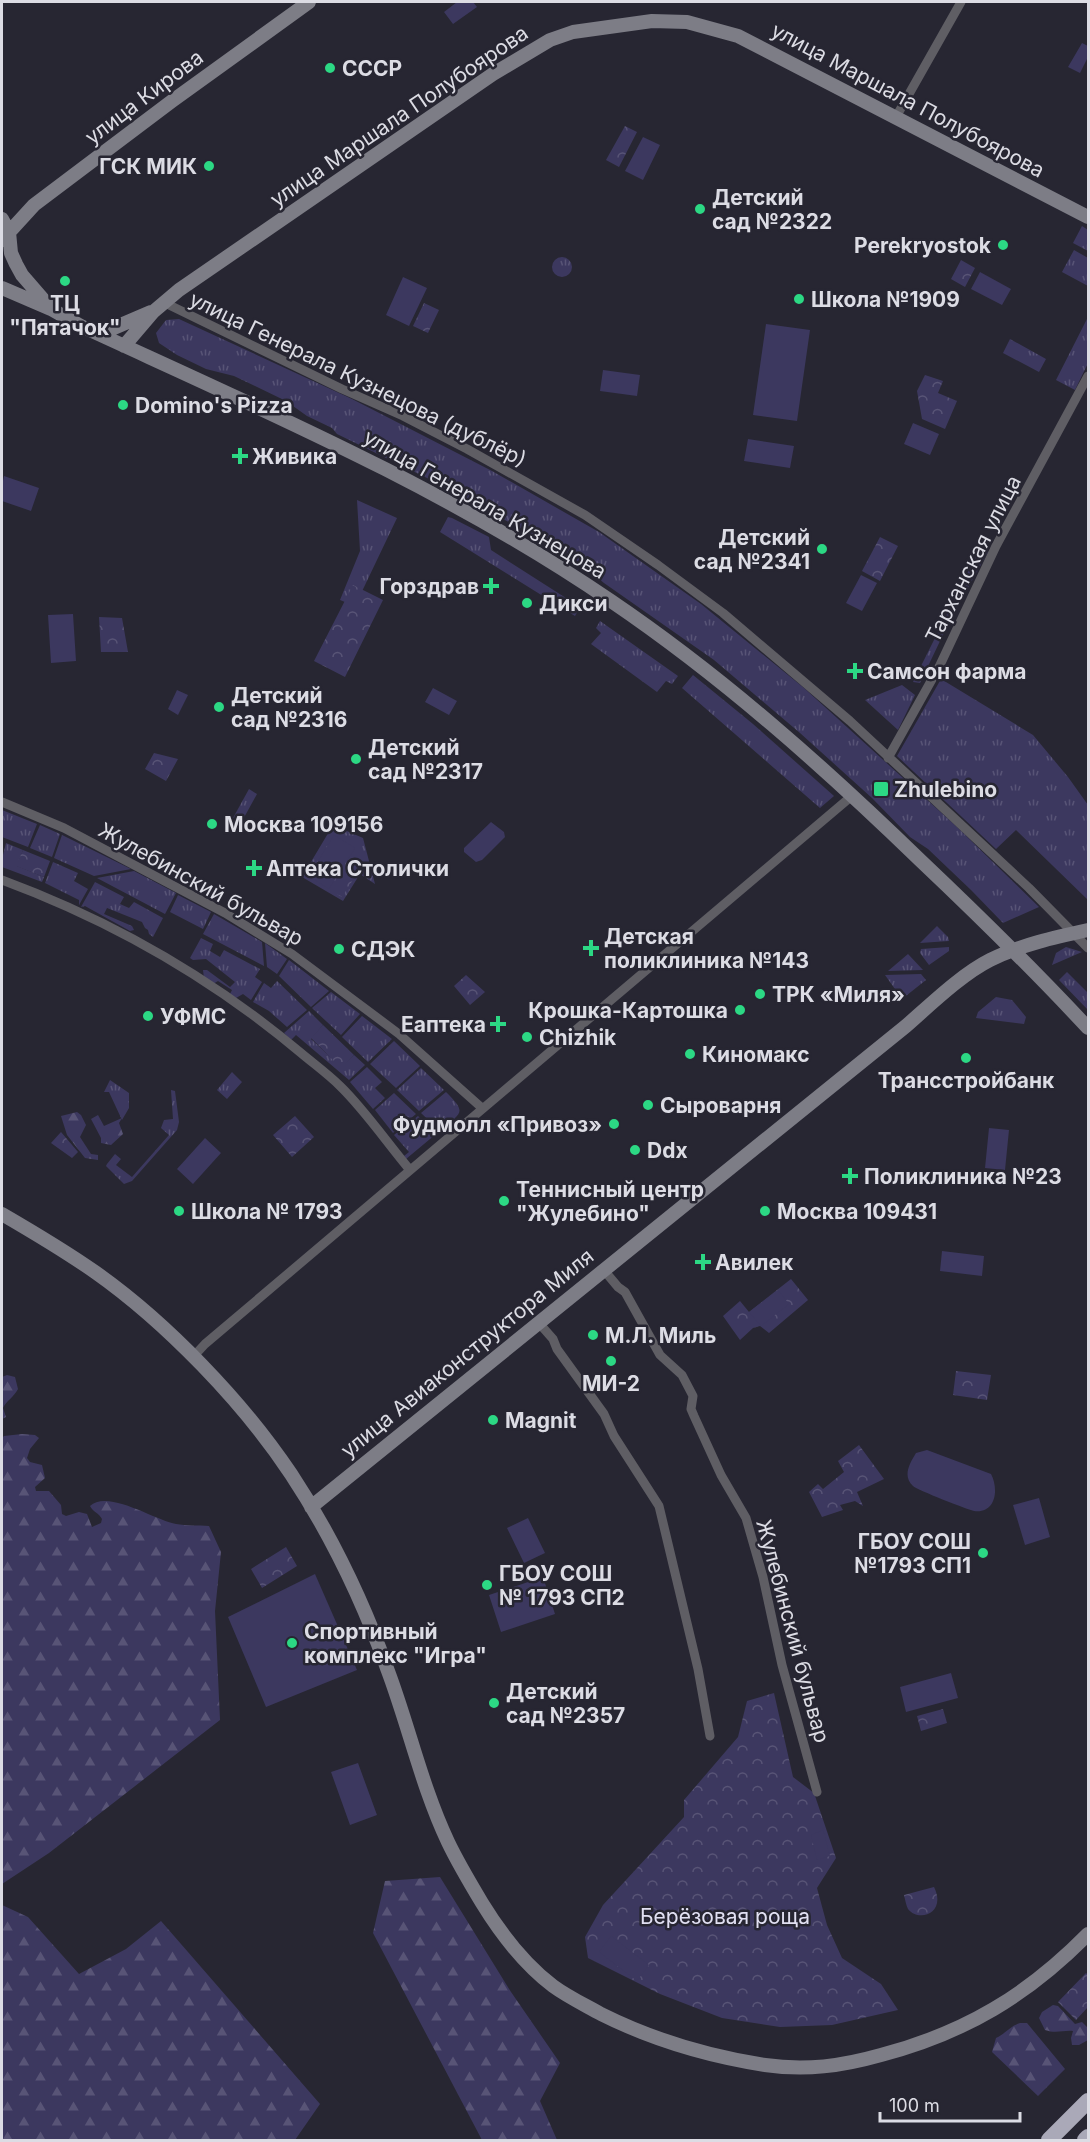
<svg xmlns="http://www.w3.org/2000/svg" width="1090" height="2142" viewBox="0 0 1090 2142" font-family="Inter,sans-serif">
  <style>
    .grass { fill: url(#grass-tufts) }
    .forest { fill: url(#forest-firs) }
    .park { fill: url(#park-crowns) }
    .pitch { fill: #3c385f }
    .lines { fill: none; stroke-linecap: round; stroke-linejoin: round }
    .street { stroke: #5f5e64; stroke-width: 9 }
    .secondary { stroke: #7d7d86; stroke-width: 14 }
    .highway { stroke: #aaa9b8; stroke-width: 16 }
    .poi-dot { fill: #2cd884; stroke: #272632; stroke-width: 2 }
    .labels { text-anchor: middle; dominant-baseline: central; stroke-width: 5; stroke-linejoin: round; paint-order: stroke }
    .poi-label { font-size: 21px; font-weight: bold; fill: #dcdce4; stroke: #272632; text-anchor: start }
    .street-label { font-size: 21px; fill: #dcdce4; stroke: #272632 }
    .park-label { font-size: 21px; fill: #e1e0f2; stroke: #272632 }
  </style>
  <defs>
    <pattern id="grass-tufts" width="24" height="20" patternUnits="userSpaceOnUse" patternTransform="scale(1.5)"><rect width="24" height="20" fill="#3c385f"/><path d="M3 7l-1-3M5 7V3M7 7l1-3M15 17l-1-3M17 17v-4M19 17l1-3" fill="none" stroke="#585476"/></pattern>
    <pattern id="forest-firs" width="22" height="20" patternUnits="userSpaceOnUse" patternTransform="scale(1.5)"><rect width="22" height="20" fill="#3c385f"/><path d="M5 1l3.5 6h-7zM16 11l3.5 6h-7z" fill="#585476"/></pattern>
    <pattern id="park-crowns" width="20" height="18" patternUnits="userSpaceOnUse" patternTransform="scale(1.5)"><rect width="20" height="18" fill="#3c385f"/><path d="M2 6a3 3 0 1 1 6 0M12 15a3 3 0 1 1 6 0" fill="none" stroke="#585476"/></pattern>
  </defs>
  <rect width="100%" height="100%" fill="#272632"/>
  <path class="grass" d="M1082,226L1088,230V251L1073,243Z
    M1074,250L1088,258V286L1062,272Z
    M552 267a10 10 0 1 1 20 0a10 10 0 1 1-20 0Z
    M1088,317V363L1075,390L1056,380Z
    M179,319L352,399L492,471L599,532L701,604L804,688L957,827L1039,907L1003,923L971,890L928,849L910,837L872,798L800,733L714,660L604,583L570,555L427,478L337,434L332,428L307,416L286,401L234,376L206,369L177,355L159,343L156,333L166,320Z
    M1010,339L1046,359L1039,372L1003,353Z
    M357,500L397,518L355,606L340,600L360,551Z
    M448,517L452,518L489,537L491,550L580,607L575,616L440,532Z
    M981,546L988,552L951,618L920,683L913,682Z
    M600,621L678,676L672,684L666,681L657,692L591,644L601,633L596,628Z
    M693,675L753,724L834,796L820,808L682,688Z
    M941,679L1033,735L1068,777L1088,805V900L1016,830L996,849L897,756Z
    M902,685L915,695L898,730L865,700Z
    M249,789L257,794L241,823L233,818Z
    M2,810L37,824L28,847L2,837Z
    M40,825L60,834L52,857L30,848Z
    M333,825L363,838L375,884L360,874L343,901L302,877Z
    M62,835L131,869L94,876L54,858Z
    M6,843L23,850L17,866L44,877L42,882L2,867V859Z
    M53,862L78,873L74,881L88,889L79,905V900L45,883Z
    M134,871L176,893L165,914L97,878Z
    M95,882L124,897L120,904L129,908L134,902L163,918L153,937L149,934L148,930L145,928L142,922L107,908L104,914L132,926L134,930L130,931L85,906L81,907Z
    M178,895L211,912L203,929L170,912Z
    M214,914L262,942L264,966L203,934Z
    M937,926L948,937L949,941L920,943Z
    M201,938L213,944L210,951L220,957L224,950L260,969L255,977L262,982L251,1000L243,994L236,998L230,994L232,990L218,981L213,984L204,978L203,970H207L230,987L235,982L206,959L193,960L190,958Z
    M265,943L287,959L277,974L267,967Z
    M949,947V951L929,965L920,953L921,949Z
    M1066,947L1082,952L1052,965L1056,953Z
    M908,954L923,970L888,971Z
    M289,960L329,991L311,1007L279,976Z
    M1067,972L1088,993V1010L1059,980Z
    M921,974L926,980L902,999L885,975Z
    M277,981L307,1010L287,1027L269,1011L253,1002L264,983L271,988Z
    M331,992L360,1014L341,1035L312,1008Z
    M996,997L1012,1000L1026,1017L1024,1024L976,1018L978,1012Z
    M309,1011L323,1025L311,1039L341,1067L354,1055L365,1065L349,1080L296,1035L291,1040L284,1033Z
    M362,1016L392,1039L368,1062L342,1037Z
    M394,1041L420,1066L396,1088L370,1064Z
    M367,1067L382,1082L375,1088L385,1098L373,1109L350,1082Z
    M421,1068L444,1090L419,1111L397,1090Z
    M232,1072L242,1082L227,1099L217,1090Z
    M110,1080L129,1093V1108L122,1120L109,1092H104Z
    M171,1090L175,1091L179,1122L177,1130L132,1181L124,1184L106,1166L107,1164L115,1154L121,1159L116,1165L132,1177L169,1135L161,1128L164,1120L173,1119Z
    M446,1092C468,1114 461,1112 440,1131L421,1113Z
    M394,1093L416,1114L393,1133L375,1110Z
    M418,1116L436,1134L406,1159L404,1156L409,1152L394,1135Z"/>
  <path class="forest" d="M77,1112L81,1115L86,1125L80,1137L91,1154L98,1155V1160L85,1158L67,1135L61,1116Z
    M98,1115L104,1126L122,1118L119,1123L123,1134L111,1145L101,1143V1138L91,1119Z
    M7,1375L15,1377L18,1389C14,1397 6,1401 3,1408L6,1417L2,1419V1377Z
    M22,1434L35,1435L39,1438L30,1449L27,1458L30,1462L42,1465L45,1478L35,1487L36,1491H49L61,1505L62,1514L66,1516L79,1512L87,1514L92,1527L101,1523L102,1519C99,1513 93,1512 90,1506C108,1489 156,1521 176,1524C186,1526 198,1525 209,1526L221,1552L215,1611L220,1720L49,1853L2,1884V1438L4,1436Z
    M440,1877L511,1992L560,2063L540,2101L557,2140H482L373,1933L385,1881Z
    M2,1905L28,1917L79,1974L126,1949L161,1921L320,2104L295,2140H2Z
    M1053,2005L1058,2006L1075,2024L1082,2022L1088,2028V2040L1079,2045H1072L1071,2038L1073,2031C1063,2030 1056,2034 1045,2030L1039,2018L1042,2012Z
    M1020,2023H1027L1065,2069L1038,2096L992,2052L996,2038C1005,2034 1010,2026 1020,2023Z"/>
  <path class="park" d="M625,126L637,132L619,167L606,160Z
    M961,260L975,268L965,287L951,279Z
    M424,303L439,310L428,333L413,326Z
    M925,375L943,381L938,393L957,401L945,429L922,419L917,391Z
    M880,537L898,546L880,581L862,571Z
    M353,585L383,600L345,677L314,661Z
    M99,617L122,618L128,652H101Z
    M154,753L178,759L166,781L145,769Z
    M23,850L50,861L44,877L16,866Z
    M347,865L358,872L342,897L331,891Z
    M466,975L485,992L470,1005L454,986Z
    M323,1025L354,1055L341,1068L311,1038Z
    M295,1116L314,1137L292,1157L273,1135Z
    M61,1132L78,1152L72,1158L51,1143Z
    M791,1279L808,1300L769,1333L760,1326L753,1328L740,1340L723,1316L740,1301L749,1312Z
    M956,1371L991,1375L987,1400L953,1395Z
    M859,1445L884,1479L857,1492L863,1506L855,1501L840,1505L843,1510L822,1517L809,1492L818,1484L823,1489L844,1472L838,1461Z
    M286,1547L297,1566L262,1588L251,1569Z
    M774,1693L793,1777L814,1793L836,1858L817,1888L827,1925L842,1958L881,1984L898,2010L832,2025L780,2027L722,2018L660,1994L588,1958L585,1937L603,1905L684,1817V1800L738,1737L747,1701Z
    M943,1709L947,1723L921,1731L917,1716Z
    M934,1887C947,1913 919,1923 908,1909C906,1905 905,1899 904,1895Z
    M1086,1973L1088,1975V2007L1076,2020L1058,2002Z"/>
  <path class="pitch" d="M457,2H473L477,7L453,24L444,12Z
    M1082,43L1088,46V57L1080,73L1068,67Z
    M643,137L660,145L643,180L625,171Z
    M980,272L1011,289L1002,305L971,289Z
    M403,277L427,288L409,326L386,315Z
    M766,324L810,330L797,421L753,415Z
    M603,370L640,375L637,396L600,391Z
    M913,423L939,434L930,455L904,444Z
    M748,439L794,446L790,468L744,461Z
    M4,476L39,488L31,511L2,501V485Z
    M861,575L877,583L862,611L846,603Z
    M73,614L76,661L51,663L48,615Z
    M433,688L457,701L449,715L425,702Z
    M177,690L188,695L178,715L168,709Z
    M491,822L504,832L505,837L482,860L476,862L464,852V848Z
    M334,835L355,848L329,889L309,876Z
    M989,1128L1009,1130L1005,1170L985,1168Z
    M205,1138L221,1153L193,1184L177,1169Z
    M942,1251L984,1256L982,1276L940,1271Z
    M778,1290L789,1304L761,1326L749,1312Z
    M927,1450L991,1474C999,1489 996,1514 974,1511C969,1510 917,1490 913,1486C902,1476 910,1463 916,1453Z
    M1039,1498L1050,1537L1025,1545L1013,1505Z
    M528,1518L545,1553L524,1563L507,1528Z
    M315,1574L357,1670L266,1707L228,1617Z
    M543,1577L555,1614L501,1632L489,1595Z
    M951,1673L958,1698L906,1712L900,1687Z
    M358,1763L377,1815L350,1825L331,1772Z
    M823,1830L830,1856L817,1860L811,1835Z
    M611,1936L649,1965L637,1981L599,1952Z"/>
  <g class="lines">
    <path class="street" d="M896,117L961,2
      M163,302L342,389L403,416L467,449L585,515L658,565L723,613L850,721L1029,888L1088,948
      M888,758L940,665L996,546L1088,376
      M2,802L64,828L225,913L292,954L399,1034L482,1108
      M2,880C110,920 213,979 301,1053C314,1064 328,1074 340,1086C364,1109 388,1144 410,1170
      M603,1269L618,1287L625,1292L660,1355L682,1375L693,1396L691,1409L694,1416L721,1475L746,1518L763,1577L782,1665L817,1792
      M538,1322L553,1339L557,1349L604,1414L614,1436L659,1506L698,1669L710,1736
      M193,1357L205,1344L853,795"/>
    <path class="secondary" d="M2,219L9,232L11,253L16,264L22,275L48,305
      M2,240L34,205L172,101L309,2
      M2,288L51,309L81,326C261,409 446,488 611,601C723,677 824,767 921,861C978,915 1034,970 1088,1028
      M93,331L109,330L151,312
      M124,346L153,312L179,290L493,74L550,40L573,32L652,21L687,22L738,36L1088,217
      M2,1214C33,1232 65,1251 95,1272C166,1322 243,1402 291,1474C330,1533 364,1604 388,1671C409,1727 422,1787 448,1842C458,1863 470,1883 482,1903C501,1934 524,1964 553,1986C568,1997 585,2005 601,2014C653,2040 707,2056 765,2065C806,2071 842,2066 881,2055C965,2033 1028,1995 1088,1934
      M311,1507L906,1026C930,1005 962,974 990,960C1020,945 1056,937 1088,930"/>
    <path class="highway" d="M1049,2140L1088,2101
      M1085,2140L1088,2137"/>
  </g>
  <g class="poi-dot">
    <circle cx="330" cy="68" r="6"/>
    <circle cx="209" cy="166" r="6"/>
    <circle cx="700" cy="209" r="6"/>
    <circle cx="1003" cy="245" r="6"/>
    <circle cx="65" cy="281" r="6"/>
    <circle cx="799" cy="299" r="6"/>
    <circle cx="123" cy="405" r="6"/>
    <path d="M237 447h6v6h6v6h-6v6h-6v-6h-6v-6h6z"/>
    <circle cx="822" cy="549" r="6"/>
    <path d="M488 577h6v6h6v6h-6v6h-6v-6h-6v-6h6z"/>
    <circle cx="527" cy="603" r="6"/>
    <path d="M852 662h6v6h6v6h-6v6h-6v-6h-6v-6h6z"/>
    <circle cx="219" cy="707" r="6"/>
    <circle cx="356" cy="759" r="6"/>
    <rect x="873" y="781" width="16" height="16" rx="3"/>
    <circle cx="212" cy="824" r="6"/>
    <path d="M251 859h6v6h6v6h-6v6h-6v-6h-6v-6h6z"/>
    <path d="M588 939h6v6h6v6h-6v6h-6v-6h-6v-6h6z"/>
    <circle cx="339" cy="949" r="6"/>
    <circle cx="760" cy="994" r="6"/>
    <circle cx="740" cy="1010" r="6"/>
    <circle cx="148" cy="1016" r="6"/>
    <path d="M495 1015h6v6h6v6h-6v6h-6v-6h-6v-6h6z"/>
    <circle cx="527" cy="1037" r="6"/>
    <circle cx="690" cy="1054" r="6"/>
    <circle cx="966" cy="1058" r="6"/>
    <circle cx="648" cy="1105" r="6"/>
    <circle cx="614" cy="1124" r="6"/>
    <circle cx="635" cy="1150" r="6"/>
    <path d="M847 1167h6v6h6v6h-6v6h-6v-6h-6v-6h6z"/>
    <circle cx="504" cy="1201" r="6"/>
    <circle cx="179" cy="1211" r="6"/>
    <circle cx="765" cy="1211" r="6"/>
    <path d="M700 1253h6v6h6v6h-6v6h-6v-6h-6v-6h6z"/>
    <circle cx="593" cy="1335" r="6"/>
    <circle cx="611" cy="1361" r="6"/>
    <circle cx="493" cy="1420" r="6"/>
    <circle cx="983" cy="1553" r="6"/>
    <circle cx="487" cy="1585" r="6"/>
    <circle cx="292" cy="1643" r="6"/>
    <circle cx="494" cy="1703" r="6"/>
  </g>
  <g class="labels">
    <g class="poi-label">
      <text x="342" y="68">СССР</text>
      <text x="197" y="166" text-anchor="end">ГСК МИК</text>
      <text x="712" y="197">Детский<tspan x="712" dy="24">сад №2322</tspan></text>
      <text x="991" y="245" text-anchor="end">Perekryostok</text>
      <text x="811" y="299">Школа №1909</text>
      <text x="65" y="303" text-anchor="middle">ТЦ<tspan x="65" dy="24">"Пятачок"</tspan></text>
      <text x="135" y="405">Domino's Pizza</text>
      <text x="252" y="456">Живика</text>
      <text x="810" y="537" text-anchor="end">Детский<tspan x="810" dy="24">сад №2341</tspan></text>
      <text x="479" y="586" text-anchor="end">Горздрав</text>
      <text x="539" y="603">Дикси</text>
      <text x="867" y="671">Самсон фарма</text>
      <text x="231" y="695">Детский<tspan x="231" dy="24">сад №2316</tspan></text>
      <text x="368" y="747">Детский<tspan x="368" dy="24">сад №2317</tspan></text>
      <text x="894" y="789">Zhulebino</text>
      <text x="224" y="824">Москва 109156</text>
      <text x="266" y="868">Аптека Столички</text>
      <text x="604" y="936">Детская<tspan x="604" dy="24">поликлиника №143</tspan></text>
      <text x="351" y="949">СДЭК</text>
      <text x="772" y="994">ТРК «Миля»</text>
      <text x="728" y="1010" text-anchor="end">Крошка-Картошка</text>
      <text x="160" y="1016">УФМС</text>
      <text x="486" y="1024" text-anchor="end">Еаптека</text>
      <text x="539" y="1037">Chizhik</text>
      <text x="702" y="1054">Киномакс</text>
      <text x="966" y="1080" text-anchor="middle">Трансстройбанк</text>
      <text x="660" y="1105">Сыроварня</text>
      <text x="602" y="1124" text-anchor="end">Фудмолл «Привоз»</text>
      <text x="647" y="1150">Ddx</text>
      <text x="864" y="1176">Поликлиника №23</text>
      <text x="516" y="1189">Теннисный центр<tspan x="516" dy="24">"Жулебино"</tspan></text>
      <text x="191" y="1211">Школа № 1793</text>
      <text x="777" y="1211">Москва 109431</text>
      <text x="715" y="1262">Авилек</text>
      <text x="605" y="1335">М.Л. Миль</text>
      <text x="611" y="1383" text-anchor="middle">МИ-2</text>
      <text x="505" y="1420">Magnit</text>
      <text x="971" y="1541" text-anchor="end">ГБОУ СОШ<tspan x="971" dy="24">№1793 СП1</tspan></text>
      <text x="499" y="1573">ГБОУ СОШ<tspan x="499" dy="24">№ 1793 СП2</tspan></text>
      <text x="304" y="1631">Спортивный<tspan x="304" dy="24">комплекс "Игра"</tspan></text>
      <text x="506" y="1691">Детский<tspan x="506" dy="24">сад №2357</tspan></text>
    </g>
    <g class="street-label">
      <text transform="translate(144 97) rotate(-37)">улица Кирова</text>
      <text transform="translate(908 100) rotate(28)">улица Маршала Полубоярова</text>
      <text transform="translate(399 116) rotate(-34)">улица Маршала Полубоярова</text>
      <text transform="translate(358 379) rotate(26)">улица Генерала Кузнецова (дублёр)</text>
      <text transform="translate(485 504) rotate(30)">улица Генерала Кузнецова</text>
      <text transform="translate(973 559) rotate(-63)">Тарханская улица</text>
      <text transform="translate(201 884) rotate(29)">Жулебинский бульвар</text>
      <text transform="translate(467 1353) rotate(-39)">улица Авиаконструктора Миля</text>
      <text transform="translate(793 1631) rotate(75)">Жулебинский бульвар</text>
    </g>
    <g class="park-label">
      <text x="725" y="1916">Берёзовая роща</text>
    </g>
  </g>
  <rect width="1090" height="2142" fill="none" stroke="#dcdce4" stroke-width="6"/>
  <path d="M880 2112v9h140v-9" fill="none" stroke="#dcdce4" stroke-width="3"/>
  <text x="889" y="2112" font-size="18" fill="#dcdce4" stroke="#272632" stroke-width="4.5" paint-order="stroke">100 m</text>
</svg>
